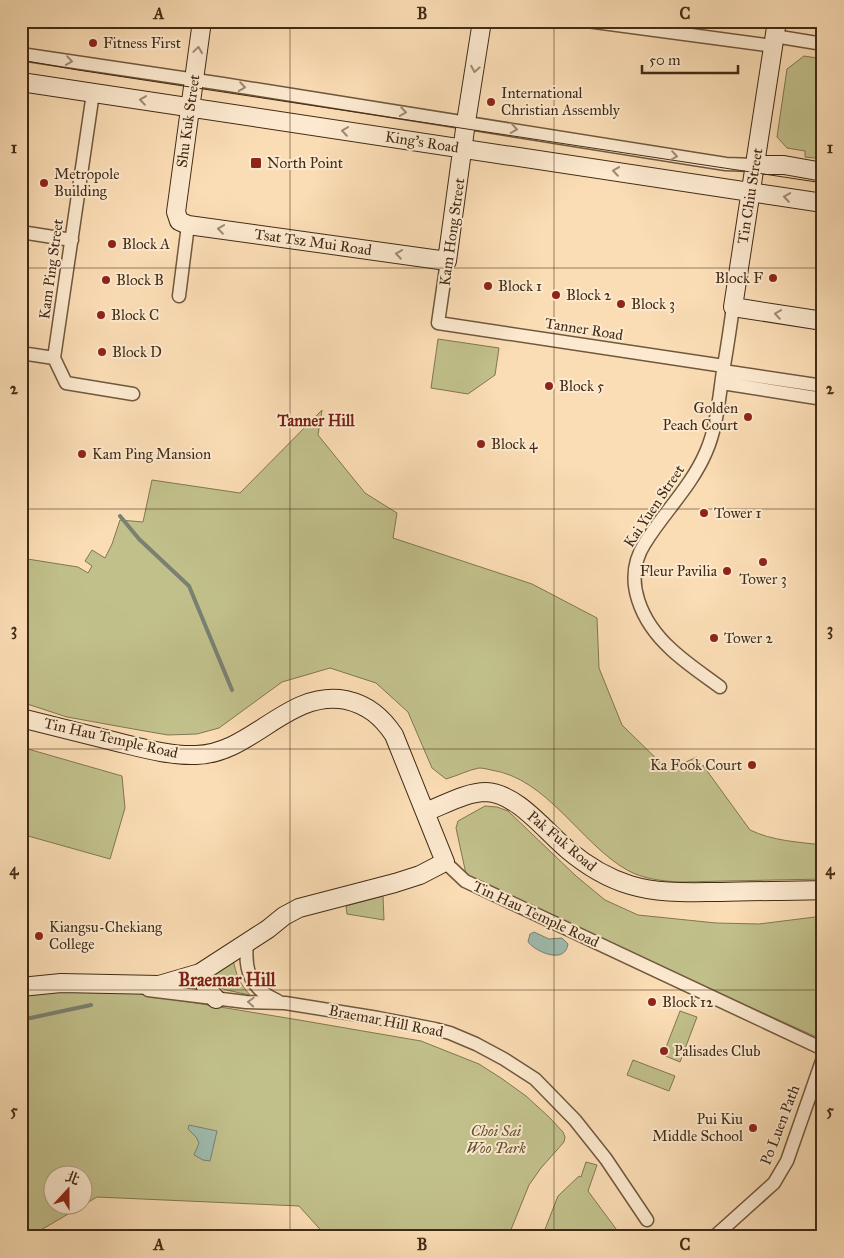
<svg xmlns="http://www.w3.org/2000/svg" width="844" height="1258" viewBox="0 0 844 1258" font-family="'IM FELL Great Primer','Noto Serif TC',serif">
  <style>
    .green { fill: #c1c08b; stroke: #827650; fill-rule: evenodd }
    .water { fill: #9fbbaf; stroke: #7a8171 }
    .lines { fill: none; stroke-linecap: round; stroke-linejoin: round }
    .stream { stroke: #7a8171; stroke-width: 4 }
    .street-casing { stroke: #70583d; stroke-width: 15 }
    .secondary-casing { stroke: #422b15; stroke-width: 20 }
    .street { stroke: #fce9cf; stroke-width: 12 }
    .secondary { stroke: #fce9cf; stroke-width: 18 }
    .tram { stroke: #422b15; stroke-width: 1 }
    .oneway { stroke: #9f8a72 }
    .grid { fill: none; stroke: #422b15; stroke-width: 1; stroke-opacity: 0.55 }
    .poi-dot { fill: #8f2418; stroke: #fce9cf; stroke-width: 2 }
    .labels { text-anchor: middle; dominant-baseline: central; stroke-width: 4; stroke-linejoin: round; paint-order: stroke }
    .poi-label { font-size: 15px; fill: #422b15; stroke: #fce9cf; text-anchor: start }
    .street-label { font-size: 15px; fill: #422b15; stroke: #fce9cf }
    .park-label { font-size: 15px; font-style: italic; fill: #625032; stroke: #fce9cf }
    .neighbourhood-label { font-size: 16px; font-weight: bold; fill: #7a1f14; stroke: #fce9cf }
    .quarter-label { font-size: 18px; font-weight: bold; fill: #7a1f14; stroke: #fce9cf }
    .neatline { fill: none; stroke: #422b15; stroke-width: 2 }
    .grid-label { font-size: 16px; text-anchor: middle; font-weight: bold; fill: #422b15 }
  </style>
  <rect width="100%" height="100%" fill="#fbddb5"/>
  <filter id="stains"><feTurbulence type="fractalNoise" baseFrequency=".004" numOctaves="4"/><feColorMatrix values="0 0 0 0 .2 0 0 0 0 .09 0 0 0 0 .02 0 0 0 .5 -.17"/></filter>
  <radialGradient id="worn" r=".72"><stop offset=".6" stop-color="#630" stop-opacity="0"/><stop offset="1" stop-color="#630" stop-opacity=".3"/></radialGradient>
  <path class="green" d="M804,56L823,59V159L805,157V151L787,148L777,137L787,69Z
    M438,339L499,348L495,375L468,394L431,388Z
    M322,410L318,435L365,493L397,513L393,538L532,584L597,618L599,668L622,725L668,770L697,757L750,830C773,841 798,842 823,845V879L679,882C662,881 643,879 627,870C580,843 547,778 491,770C487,769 483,768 479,768C468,770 457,776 446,779L432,768L408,712L376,683L330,668L282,682L219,728L197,734L168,735L139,730L67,717L21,702V558L78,567L88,573L92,566L85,561L92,550L105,558L112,544L120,520L143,522L152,480L240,493Z
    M21,747L122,776L125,808L110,859L21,834Z
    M485,806L497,807L508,811L576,876L605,900L638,915L716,923L759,924L823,916V1040L599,939L466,874L456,828L458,821Z
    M383,896L384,920L347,914L346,906Z
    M233,959C236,974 239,983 250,995L226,990L214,985L208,974Z
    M21,991L129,992L299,1020L421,1041L479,1064L501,1078L526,1096L549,1117L563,1132L565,1137L564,1142L541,1168L529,1185L508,1237H327L299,1206L97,1197L29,1237H21ZM52,1176H82V1206H52Z
    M680,1011L697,1017L680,1062L663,1055Z
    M633,1060L675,1076L669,1091L627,1075Z
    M586,1162L597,1165L588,1191L622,1237H542L558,1196L579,1176L581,1177Z"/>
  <path class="water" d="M534,932L549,939L562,938L568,944C565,965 536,952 528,942L530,934Z
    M189,1125L217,1131L210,1161L203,1160L194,1155L199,1143L196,1137L188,1129Z"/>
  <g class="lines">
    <path class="stream" d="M120,516L139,539L189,586L232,690
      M21,1020L91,1005"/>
    <g class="street-casing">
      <path id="street" d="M587,21L773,46
        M774,36L823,44
        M21,54L223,84L694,159L726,164L755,165
        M21,232L72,240
        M447,261L438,323L724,366
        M179,296L188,225
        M21,353L54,358
        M54,358L93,93
        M54,358L66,383L133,394
        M723,371L823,386
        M722,383L823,399
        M720,687C704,675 687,664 672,650C642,623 621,580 645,543C664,512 691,487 706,452C717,427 719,398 723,371C727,350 730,328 733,307
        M445,862L465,881L823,1049
        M247,943C244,972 251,989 278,1001
        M148,990L246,1002L285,1003L378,1018L435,1029L450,1033L476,1044L504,1059L535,1079L575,1120L606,1159L647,1220
        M714,1237L774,1183L787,1161L823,1058"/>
    </g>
    <g class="secondary-casing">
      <path id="secondary" d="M202,21L176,212L179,221L188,225L447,261L466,122L482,21
        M777,21L733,307L823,321
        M21,82L823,203
        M755,165H784L823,172
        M21,718C53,726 85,734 117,742C142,748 170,756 196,755C252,754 288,689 346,700C368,705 382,717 394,735L445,862L420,875L395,883L299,908L284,916L268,929L200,973L159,985L61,983L21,987
        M425,812C444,805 466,792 486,792C517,793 546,832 568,850C587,866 607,878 630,885C660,894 690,892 721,892C755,891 789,891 823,890
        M200,973L207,989L216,999"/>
    </g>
    <use href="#street" class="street"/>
    <use href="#secondary" class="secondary"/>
    <path class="tram" d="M21,60L78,70L823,183"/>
  </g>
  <defs><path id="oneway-chevron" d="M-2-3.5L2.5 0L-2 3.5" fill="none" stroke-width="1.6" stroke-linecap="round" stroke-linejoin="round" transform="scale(1.25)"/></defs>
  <g class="oneway">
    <use href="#oneway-chevron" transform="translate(198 50) rotate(-82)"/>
    <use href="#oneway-chevron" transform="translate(69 61) rotate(8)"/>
    <use href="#oneway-chevron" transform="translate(475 69) rotate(100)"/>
    <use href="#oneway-chevron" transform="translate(242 87) rotate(9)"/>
    <use href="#oneway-chevron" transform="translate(143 100) rotate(-172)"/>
    <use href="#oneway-chevron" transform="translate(403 112) rotate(9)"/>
    <use href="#oneway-chevron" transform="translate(514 129) rotate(9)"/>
    <use href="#oneway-chevron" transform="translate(345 131) rotate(-172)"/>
    <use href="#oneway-chevron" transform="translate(674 156) rotate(9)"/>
    <use href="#oneway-chevron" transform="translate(616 171) rotate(-172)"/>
    <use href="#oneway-chevron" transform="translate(787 197) rotate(-171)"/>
    <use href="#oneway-chevron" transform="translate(221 229) rotate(-172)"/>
    <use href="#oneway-chevron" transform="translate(399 254) rotate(-172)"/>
    <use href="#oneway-chevron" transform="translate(778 314) rotate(-171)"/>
    <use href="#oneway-chevron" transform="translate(251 1002) rotate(-177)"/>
  </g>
  <path class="grid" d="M290,21V1237M554,21V1237M21,268H823M21,509H823M21,749H823M21,990H823"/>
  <g class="poi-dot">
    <circle cx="93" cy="43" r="5"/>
    <circle cx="491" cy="102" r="5"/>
    <rect x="250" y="157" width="12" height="12" rx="2.5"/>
    <circle cx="44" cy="183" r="5"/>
    <circle cx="112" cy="244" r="5"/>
    <circle cx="773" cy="278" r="5"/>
    <circle cx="106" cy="280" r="5"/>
    <circle cx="488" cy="286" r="5"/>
    <circle cx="556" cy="295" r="5"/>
    <circle cx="621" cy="304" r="5"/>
    <circle cx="101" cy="315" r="5"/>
    <circle cx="102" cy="352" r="5"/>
    <circle cx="549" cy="386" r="5"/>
    <circle cx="748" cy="417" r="5"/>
    <circle cx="481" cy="444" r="5"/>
    <circle cx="82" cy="454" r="5"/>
    <circle cx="704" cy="513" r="5"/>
    <circle cx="763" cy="562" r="5"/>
    <circle cx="727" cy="571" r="5"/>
    <circle cx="714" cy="638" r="5"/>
    <circle cx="752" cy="765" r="5"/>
    <circle cx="39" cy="936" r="5"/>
    <circle cx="652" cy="1002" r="5"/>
    <circle cx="664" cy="1051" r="5"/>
    <circle cx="753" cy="1128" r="5"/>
  </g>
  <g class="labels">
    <g class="poi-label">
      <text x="103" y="43">Fitness First</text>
      <text x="501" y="93">International<tspan x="501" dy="17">Christian Assembly</tspan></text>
      <text x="267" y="163">North Point</text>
      <text x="54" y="174">Metropole<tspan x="54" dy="17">Building</tspan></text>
      <text x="122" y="244">Block A</text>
      <text x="763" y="278" text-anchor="end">Block F</text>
      <text x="116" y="280">Block B</text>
      <text x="498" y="286">Block 1</text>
      <text x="566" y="295">Block 2</text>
      <text x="631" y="304">Block 3</text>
      <text x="111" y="315">Block C</text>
      <text x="112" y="352">Block D</text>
      <text x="559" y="386">Block 5</text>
      <text x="738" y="408" text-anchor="end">Golden<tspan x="738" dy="17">Peach Court</tspan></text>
      <text x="491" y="444">Block 4</text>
      <text x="92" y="454">Kam Ping Mansion</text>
      <text x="714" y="513">Tower 1</text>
      <text x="717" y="571" text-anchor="end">Fleur Pavilia</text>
      <text x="763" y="579" text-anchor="middle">Tower 3</text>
      <text x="724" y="638">Tower 2</text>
      <text x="742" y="765" text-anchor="end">Ka Fook Court</text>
      <text x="49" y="927">Kiangsu-Chekiang<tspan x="49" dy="17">College</tspan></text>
      <text x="662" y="1002">Block 12</text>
      <text x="674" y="1051">Palisades Club</text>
      <text x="743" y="1119" text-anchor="end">Pui Kiu<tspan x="743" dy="17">Middle School</tspan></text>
    </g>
    <g class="street-label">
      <text transform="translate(188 121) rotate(-82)">Shu Kuk Street</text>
      <text transform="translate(422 142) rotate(9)">King's Road</text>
      <text transform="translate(750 196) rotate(-81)">Tin Chiu Street</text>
      <text transform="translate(452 232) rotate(-82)">Kam Hong Street</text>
      <text transform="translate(313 242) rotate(8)">Tsat Tsz Mui Road</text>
      <text transform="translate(51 269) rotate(-82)">Kam Ping Street</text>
      <text transform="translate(584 329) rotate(9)">Tanner Road</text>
      <text transform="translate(654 506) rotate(-56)">Kai Yuen Street</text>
      <text transform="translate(111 738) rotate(13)">Tin Hau Temple Road</text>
      <text transform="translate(562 841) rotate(40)">Pak Fuk Road</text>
      <text transform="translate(536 914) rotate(25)">Tin Hau Temple Road</text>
      <text transform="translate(386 1021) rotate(11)">Braemar Hill Road</text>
      <text transform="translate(780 1125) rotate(-69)">Po Luen Path</text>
    </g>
    <g class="park-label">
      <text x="496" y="1131">Choi Sai<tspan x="496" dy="17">Woo Park</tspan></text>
    </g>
    <g class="neighbourhood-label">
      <text x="316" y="420">Tanner Hill</text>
    </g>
    <g class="quarter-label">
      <text x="227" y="980">Braemar Hill</text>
    </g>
  </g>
  <rect width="844" height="1258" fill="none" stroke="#fbddb5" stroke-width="55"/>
  <g transform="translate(68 1190) rotate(21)"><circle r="24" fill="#fce9cf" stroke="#b29d85"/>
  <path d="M0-4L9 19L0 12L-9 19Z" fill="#8f2418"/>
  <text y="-8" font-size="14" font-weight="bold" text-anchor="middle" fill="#422b15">北</text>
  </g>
  <path d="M642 65v8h96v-8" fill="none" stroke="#422b15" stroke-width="2.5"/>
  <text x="649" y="65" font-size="15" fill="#422b15" stroke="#fce9cf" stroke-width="4" paint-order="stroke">50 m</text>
  <rect x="28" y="28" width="788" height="1202" class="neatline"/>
  <g class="grid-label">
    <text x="159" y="19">A</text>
    <text x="422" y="19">B</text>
    <text x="685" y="19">C</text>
    <text x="14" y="153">1</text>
    <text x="830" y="153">1</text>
    <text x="14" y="394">2</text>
    <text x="830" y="394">2</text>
    <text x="14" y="635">3</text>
    <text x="830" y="635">3</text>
    <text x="14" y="875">4</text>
    <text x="830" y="875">4</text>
    <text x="14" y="1116">5</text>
    <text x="830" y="1116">5</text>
    <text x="159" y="1250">A</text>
    <text x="422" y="1250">B</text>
    <text x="685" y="1250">C</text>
  </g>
  <rect width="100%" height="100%" filter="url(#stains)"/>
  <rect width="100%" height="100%" fill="url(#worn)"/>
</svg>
